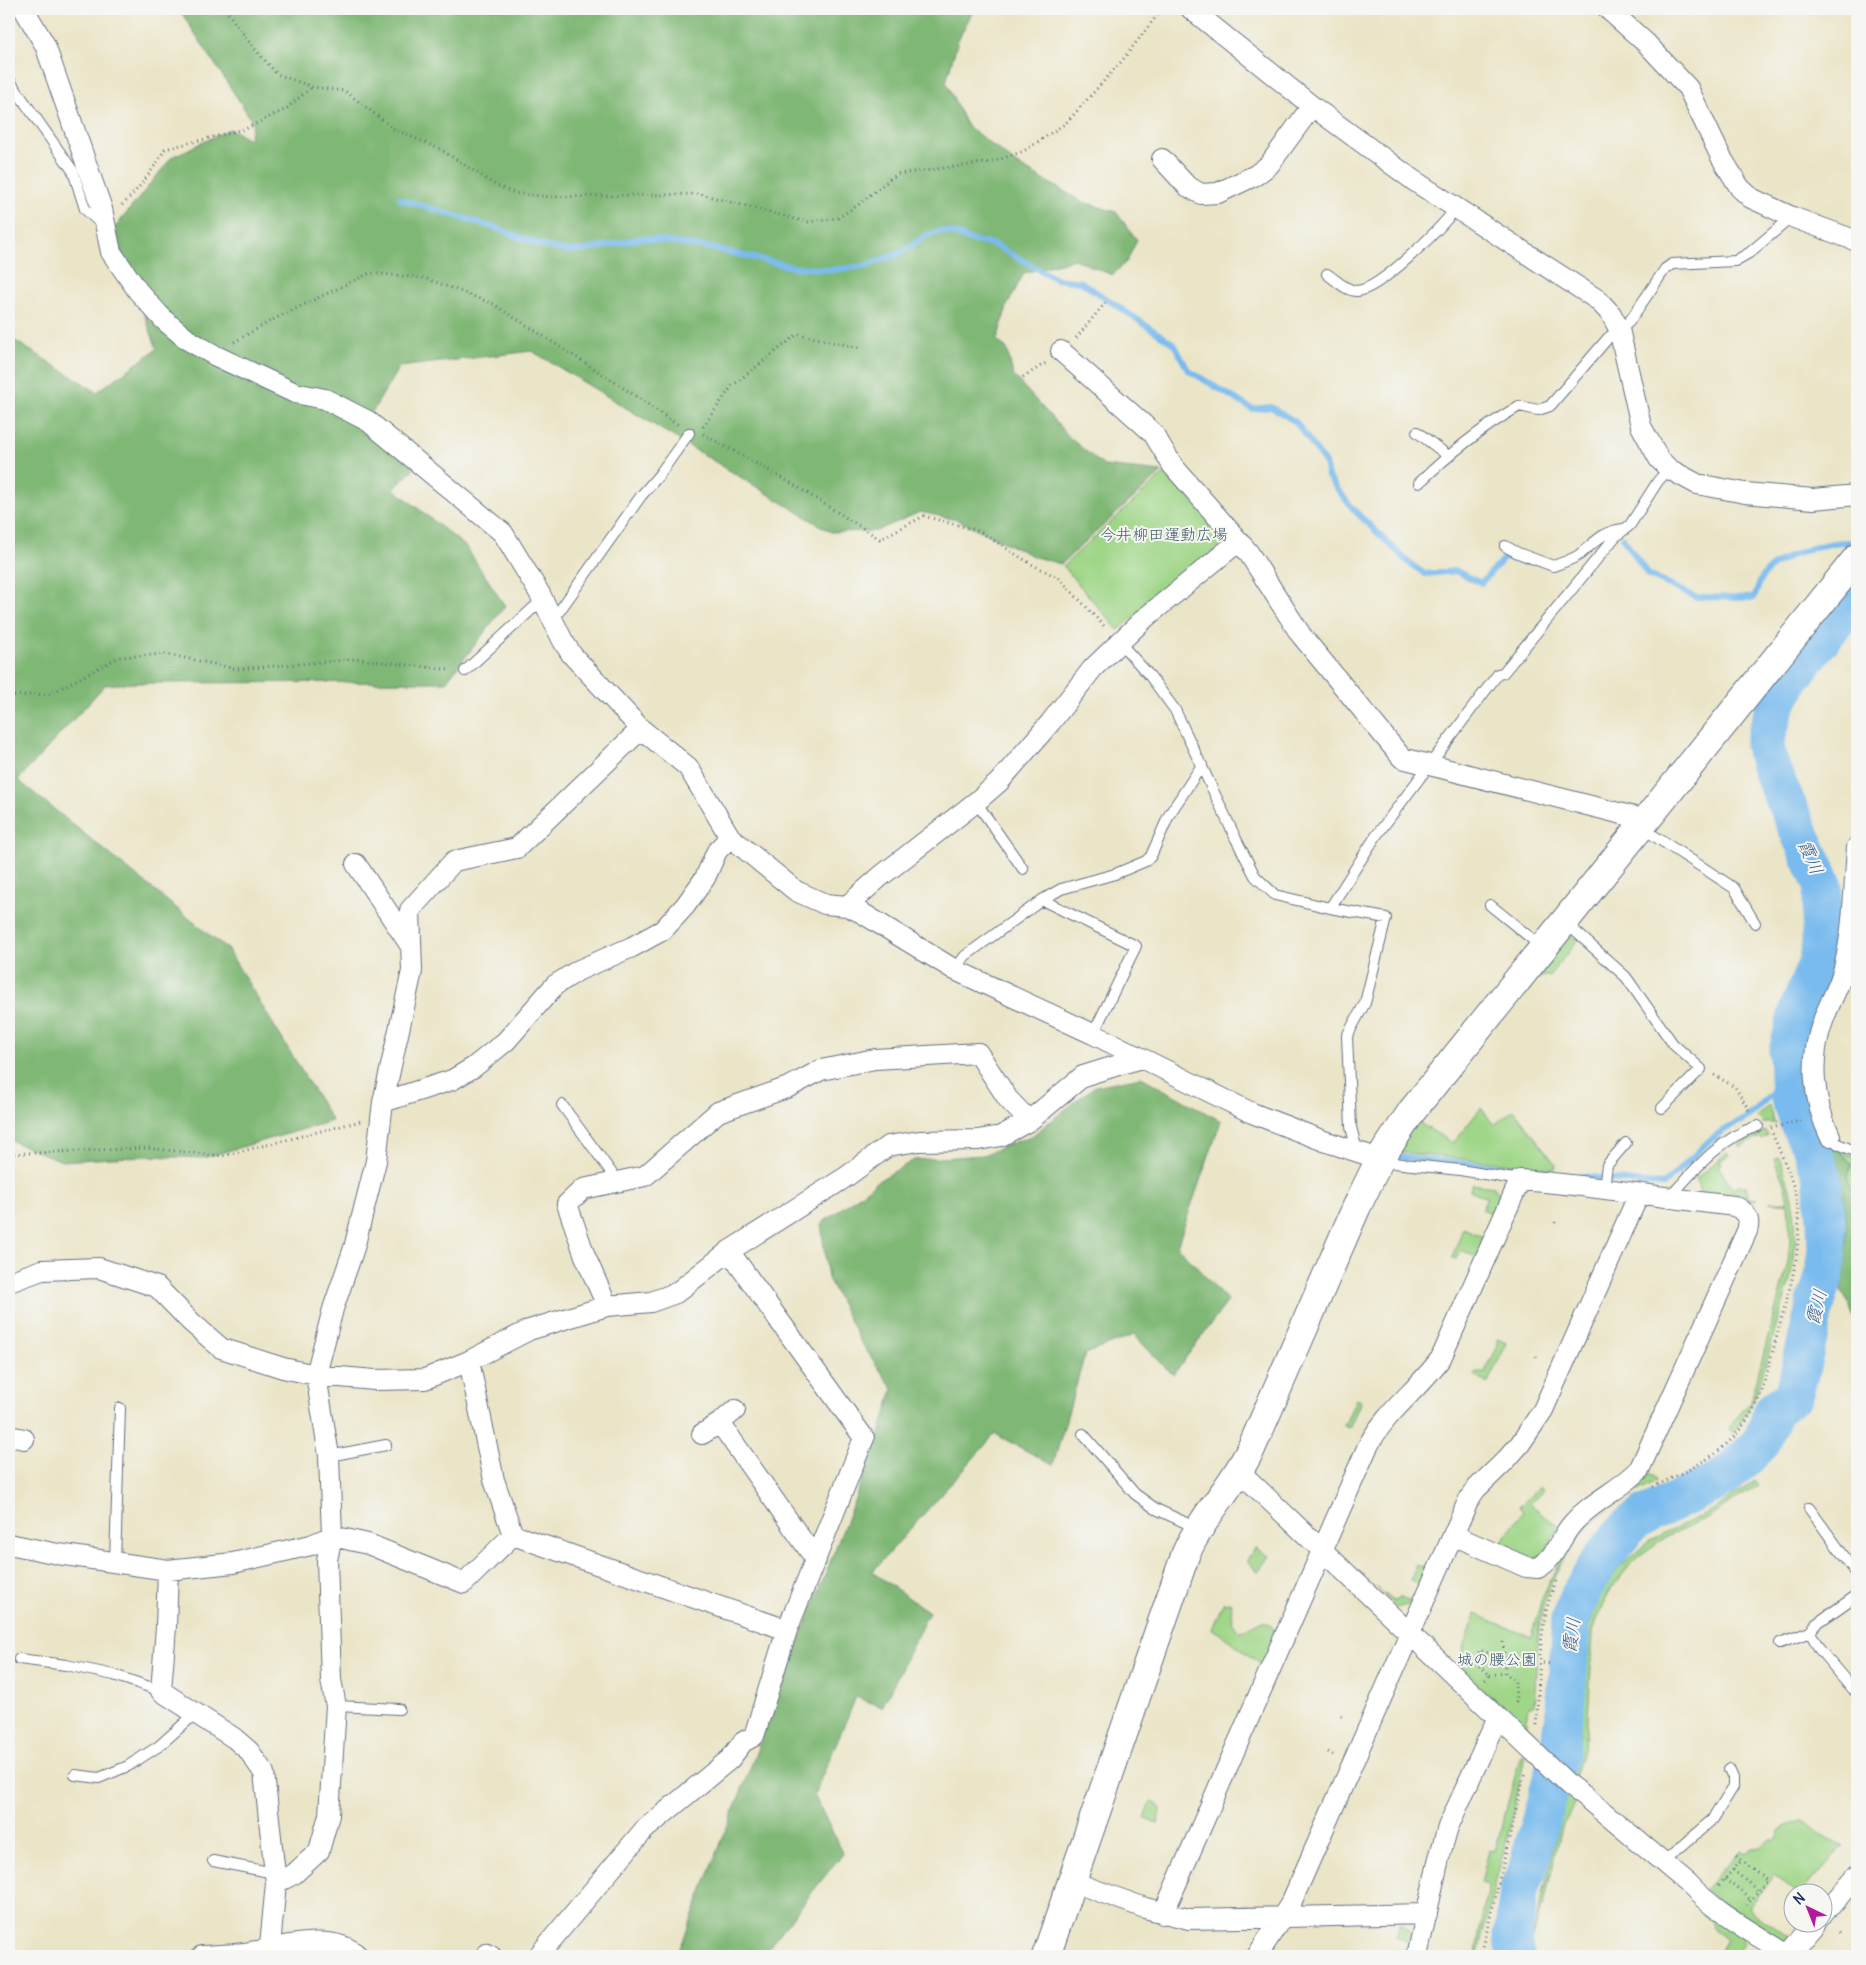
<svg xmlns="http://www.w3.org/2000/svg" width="1866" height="1965" viewBox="0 0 1866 1965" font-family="Delius,'Klee One',sans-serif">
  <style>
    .green { fill: #9fd687; stroke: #5d8272 }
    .forest { fill: #7fb774; stroke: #4d7369 }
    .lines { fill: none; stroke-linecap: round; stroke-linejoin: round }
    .stream { stroke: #79bbee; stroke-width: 6 }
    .river { stroke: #79bbee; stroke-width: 39 }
    .lane-casing { stroke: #646f83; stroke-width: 12 }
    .street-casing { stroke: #646f83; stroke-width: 22 }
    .secondary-casing { stroke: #646f83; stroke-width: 30 }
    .path { stroke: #646f83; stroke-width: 3; stroke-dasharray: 1 4; stroke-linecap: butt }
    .lane { stroke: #fff; stroke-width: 10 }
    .street { stroke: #fff; stroke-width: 20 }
    .secondary { stroke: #fff; stroke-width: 28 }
    .labels { text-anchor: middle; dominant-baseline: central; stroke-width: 4; stroke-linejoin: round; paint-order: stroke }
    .park-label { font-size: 16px; fill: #3c5968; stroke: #f6f6f2 }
    .water-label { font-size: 18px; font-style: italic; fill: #375989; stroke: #f6f6f2 }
  </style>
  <rect width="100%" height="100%" fill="#f6f6f2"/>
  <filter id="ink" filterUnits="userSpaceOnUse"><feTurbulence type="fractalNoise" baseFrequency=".02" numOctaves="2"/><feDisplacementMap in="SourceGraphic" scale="10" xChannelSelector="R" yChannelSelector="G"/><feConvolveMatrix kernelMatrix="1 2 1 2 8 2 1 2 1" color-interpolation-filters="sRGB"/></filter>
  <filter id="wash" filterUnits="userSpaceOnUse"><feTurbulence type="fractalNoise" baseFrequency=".0096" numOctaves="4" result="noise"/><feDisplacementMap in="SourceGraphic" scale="20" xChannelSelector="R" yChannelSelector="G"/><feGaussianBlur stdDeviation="1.12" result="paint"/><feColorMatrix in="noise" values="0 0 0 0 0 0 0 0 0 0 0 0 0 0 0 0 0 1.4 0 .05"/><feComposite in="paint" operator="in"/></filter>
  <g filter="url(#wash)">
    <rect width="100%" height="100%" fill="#ebe5c8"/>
    <path class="green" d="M1165,473L1225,535L1223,544L1118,630L1063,566Z
      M1569,933L1577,941L1550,975L1532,979Z
      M1769,1105L1773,1121L1776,1123H1763L1757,1117Z
      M1481,1108L1494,1125L1514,1110L1556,1165L1555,1169L1396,1152L1416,1121L1453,1143Z
      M1765,1131L1768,1135L1761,1139L1760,1137L1741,1147L1739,1145Z
      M1840,1150L1857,1158V1175L1855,1177L1857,1188V1227L1854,1221C1854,1216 1857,1209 1856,1204C1854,1187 1842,1185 1852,1165Z
      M1727,1152L1729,1155L1720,1161L1721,1164L1718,1166L1734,1189L1741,1184L1743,1187L1746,1185L1748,1198L1757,1199L1755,1200L1701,1195L1696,1179Z
      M1779,1157C1791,1186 1797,1215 1795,1246C1794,1273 1784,1299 1777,1324C1765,1364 1760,1399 1733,1433L1728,1428L1751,1401L1788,1263L1790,1240L1788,1204L1769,1202H1788L1785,1186L1774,1159Z
      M1472,1184L1494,1187L1503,1201L1496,1215L1482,1209L1487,1198L1470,1190Z
      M1463,1228L1486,1238L1478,1258L1461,1250L1457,1259L1452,1258Z
      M1497,1339L1507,1343L1487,1384L1475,1375V1373H1486V1369L1498,1346Z
      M1356,1399L1361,1401L1349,1428L1344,1426Z
      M1648,1473L1655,1476L1657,1481C1637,1491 1616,1501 1599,1517C1567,1544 1544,1587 1539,1629C1536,1654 1536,1680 1534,1705L1529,1706L1526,1731L1458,1665L1476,1614L1532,1638L1542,1598L1569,1540L1601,1508L1645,1479Z
      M1755,1481L1758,1485L1708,1517L1661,1540L1643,1553L1633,1561L1612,1588L1599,1612L1593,1632L1587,1735L1574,1782L1572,1779L1581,1734L1588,1632L1594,1609L1607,1584L1620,1566L1648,1542L1716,1508Z
      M1540,1486L1544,1490L1530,1504L1559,1527L1544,1555L1529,1561L1498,1548L1523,1511L1519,1507Z
      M1255,1548L1269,1556L1258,1572L1254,1570L1255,1568L1249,1564L1247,1560Z
      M1417,1565L1429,1570L1422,1585L1410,1580Z
      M1376,1587L1391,1600L1394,1601L1401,1597L1414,1603L1397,1608Z
      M1230,1602L1234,1624L1237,1630L1242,1631C1258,1622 1265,1614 1277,1634L1263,1666L1222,1635L1212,1629L1223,1603Z
      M1521,1754L1525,1755L1514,1810L1477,1956H1475L1488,1885L1481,1883L1489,1850L1495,1851Z
      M1567,1794L1576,1802L1563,1824L1543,1907H1541L1528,1956Z
      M1151,1802L1157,1804L1161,1809L1157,1823L1145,1819Z
      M1798,1822H1804L1823,1837L1844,1847L1839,1849L1802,1892H1796L1775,1875L1750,1905V1909L1791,1939L1779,1944L1704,1890L1741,1850L1745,1853L1751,1848L1760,1847L1768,1840H1776C1778,1830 1787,1823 1798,1822Z
      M1238,1905H1273L1274,1906L1269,1911H1238Z
      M1707,1910L1745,1938L1743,1940L1745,1943C1741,1949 1735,1956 1727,1956L1720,1950L1727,1940L1711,1926L1713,1923L1703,1915Z
      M1400,1924H1403L1413,1935L1409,1956H1406L1409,1941L1396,1937Z"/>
    <path class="forest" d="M179,9H974L958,40L946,82L966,125L1021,167L1083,202L1116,212L1137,240L1127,261L1112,275L1074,259L1024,273L1007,306L997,340L1007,349L1013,375L1071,439L1104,466L1162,472L1061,564L1035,557L958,520L920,512L876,531L831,532L532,351L399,367L371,414L425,458L394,489L466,547L505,606L446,682L134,683L105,685L18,780L228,950L332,1121L203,1158L147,1156L62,1161L9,1140V337L97,392L157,349L113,230L172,157L230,129L249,139L253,122Z
      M1141,1077L1221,1121L1177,1246L1228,1301L1173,1375L1134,1335L1085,1354L1053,1465L995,1434L872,1572L929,1612L882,1707L856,1697L814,1795L843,1853L762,1956H677L880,1434L893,1389L860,1341L828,1278L821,1224L878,1181L914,1160L983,1155L1033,1135L1095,1086Z
      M1828,1145L1840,1150L1852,1165C1842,1185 1854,1187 1856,1204C1857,1209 1854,1216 1854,1221L1857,1227V1321L1853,1317L1849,1303L1841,1290C1850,1237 1849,1195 1828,1145Z"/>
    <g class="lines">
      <path class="stream" d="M400,199L499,229L540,245L567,251L587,250L642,238L711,248L793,267L832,270L864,266L900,253L925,236L939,231L956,234L970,240L995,245L1056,279L1081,282L1174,344L1188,370L1252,409L1271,407L1296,422L1325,463L1328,477L1353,509L1409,563L1425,574L1456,571L1481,583L1505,557L1525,563
        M1623,538L1648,575L1695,597L1754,598C1757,591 1759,582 1763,576C1777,555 1834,538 1857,543
        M1397,1157L1545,1172
        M1580,1176L1663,1185L1710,1140L1721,1132L1746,1118L1776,1090L1789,1082"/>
      <path class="river" d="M1515,1956L1513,1936L1519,1891L1527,1871L1559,1754L1566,1698L1571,1621L1577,1600L1601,1559L1630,1525L1648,1513L1711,1485L1722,1479L1749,1455L1761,1443L1773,1411L1793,1395L1798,1379L1817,1299L1824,1277L1827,1257L1826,1218L1822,1177L1811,1146L1801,1128L1790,1098L1788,1052L1798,1011L1817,964L1821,944V918L1823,885L1772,772L1764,745L1775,707L1789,682L1817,644L1849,605L1857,598"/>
    </g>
  </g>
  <g filter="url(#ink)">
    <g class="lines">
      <g class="lane-casing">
        <path id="lane" d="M9,80L73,171L85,209L102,225
          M1327,274C1336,280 1346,291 1357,291C1381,289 1441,228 1456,208
          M1417,432L1447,455
          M1419,483C1450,453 1482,428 1519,406L1538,410L1550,406L1608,338L1629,322L1665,269L1672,264L1735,261L1749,253L1792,217
          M1505,546L1518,553L1553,566C1562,563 1571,560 1579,555C1594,543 1603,531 1623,529
          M553,620L641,496L659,475L689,433
          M1119,642L1150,676L1175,710L1236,839L1255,876L1275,895L1330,908L1386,918L1365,1003L1347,1036L1351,1127L1357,1151
          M465,671L543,599
          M976,802L1023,869
          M1642,828L1734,888L1755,923
          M1042,900L1136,946L1093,1034
          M1490,905L1542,947
          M1330,908L1376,836L1498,674L1503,673L1615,537L1630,525L1658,481L1669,469
          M1565,922L1626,977L1673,1044L1701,1069L1662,1108
          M955,970L965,956L1042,900L1061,889L1115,874L1146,861L1151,856L1169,815L1202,765
          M562,1105L619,1183
          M1830,1136L1838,1144L1857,1152
          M1383,1159L1393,1163L1460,1170L1520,1180
          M1604,1188L1607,1165L1626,1143
          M1669,1198C1694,1170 1721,1137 1758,1126
          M1083,1434L1135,1494L1156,1509L1197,1528
          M329,1456L386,1445
          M1809,1508L1857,1574
          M115,1562L120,1408
          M1857,1595L1816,1624L1810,1632L1820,1650L1857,1694
          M1780,1643L1810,1632
          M19,1659L66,1665L114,1675L161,1691
          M336,1706L399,1709
          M75,1775L99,1778L128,1766L159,1746L196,1713
          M213,1861L274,1873
          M1663,1862L1713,1819L1733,1787V1778L1729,1769"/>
      </g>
      <g class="street-casing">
        <path id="street" d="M24,9L45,45L102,209L111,252L138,291L164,320L188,340L216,356L295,393L325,399L368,421L503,533L540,594L563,641L572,655L641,729L688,767L730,837L796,891L825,904L847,906L862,913L955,970L1093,1034L1252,1113L1324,1141L1380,1159
          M1191,9L1312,106L1413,180L1598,300L1611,314L1619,329L1641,426L1659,459L1669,469L1697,484L1745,493L1813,499L1857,495
          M1608,9L1647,44L1688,88L1721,157L1740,188L1751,198L1792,217L1857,241
          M1162,159L1187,186L1201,194L1218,193L1256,175L1269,165L1312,106
          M1061,351L1153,433L1173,466L1248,552L1301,635L1402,758L1646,820
          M356,864L410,945
          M847,906L881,876L976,802L999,782L1050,723L1093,668L1145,618L1239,541
          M383,1102L452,1080L474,1067L506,1041L555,985L579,970L632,947L663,930L685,906L705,878L717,851L730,837
          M1830,1136C1813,1100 1809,1059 1823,1021C1829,1003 1840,986 1844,968C1854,928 1854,887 1857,847
          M9,1282L42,1270L99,1268L157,1287L191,1322L221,1348L283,1368L316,1375L375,1380L425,1379L469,1361L529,1330L607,1306L651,1302L676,1293L729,1251L846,1177L888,1146L919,1141L978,1140L1001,1136L1029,1121L1083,1076L1141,1058
          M607,1306L585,1256L567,1204L583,1189L645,1176L718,1112L789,1087L821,1070L875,1059L978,1053L1008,1099L1029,1121
          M469,1361L494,1480L513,1535L787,1630
          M720,1423L816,1560
          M702,1434L720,1423L735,1410
          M9,1436L24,1439
          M1240,1472L1570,1786L1583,1795L1688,1883C1716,1914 1755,1933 1789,1956
          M9,1544L58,1554L168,1570L233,1563L311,1545L332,1536L368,1544L464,1583L513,1535
          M168,1570L166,1627L161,1691L234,1738L249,1751L264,1773L276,1883L269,1956
          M1073,1882L1145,1908L1189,1919L1427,1914
          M276,1883L294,1874L319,1851L329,1815L336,1706L331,1680L327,1560L332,1536L329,1456L316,1375L333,1309L354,1248L376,1161L383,1102L412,971L410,910L454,861L517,848L641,729
          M1163,1914L1367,1448C1385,1412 1418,1390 1441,1358L1520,1180C1592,1185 1663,1198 1734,1206C1745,1210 1751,1219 1747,1231L1639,1470C1619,1491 1592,1501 1573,1523C1560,1537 1555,1559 1538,1568L1526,1567L1453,1535
          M1824,1914L1857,1875
          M1788,1955L1816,1922
          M202,1956C216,1955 231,1955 245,1953C275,1949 334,1930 358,1956
          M485,1956L487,1954L491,1956
          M538,1956L644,1830L730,1759L743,1742L754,1736L787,1630L864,1438L729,1251
          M1257,1956L1291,1903L1469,1499L1476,1489L1506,1460L1520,1444L1543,1410L1639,1194
          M1417,1956L1439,1858L1448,1827L1498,1717"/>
      </g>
      <g class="secondary-casing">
        <path id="secondary" d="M1046,1956L1186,1553C1203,1515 1233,1486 1251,1449L1357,1206L1380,1159L1412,1111L1857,558"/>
      </g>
      <path class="path" d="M225,9L253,47L277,74L312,87L345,91L394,129L440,149L497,186L514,193L551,197L700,194L807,222L838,218L858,205L890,179L898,174L992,162L1024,151L1066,123L1121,62L1162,9
        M122,205C140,188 153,170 165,149L245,129L286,109L312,87
        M1076,338L1106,302
        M234,342L276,318L370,273L425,278L493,304L618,384L678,425
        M1023,377L1046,363
        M703,427L732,386L798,334L860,348
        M703,434L791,483L880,539L924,516L979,531L1031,564L1059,578L1106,628
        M9,696L50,694L119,657L166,654L237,669L358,659L451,670
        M1714,1075L1735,1087L1750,1112
        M1771,1128L1804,1120
        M9,1154L147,1148L223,1156L361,1121
        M1555,1223L1556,1219
        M1536,1357L1537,1355
        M1653,1487C1704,1463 1740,1447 1762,1390C1769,1367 1775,1343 1781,1320C1794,1275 1805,1236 1794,1189C1789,1169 1779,1151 1772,1132
        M1503,1642L1505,1673L1515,1680L1516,1702L1513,1704
        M1475,1662L1480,1650L1504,1659
        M1471,1663L1475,1662L1490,1675L1485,1680
        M1543,1663L1552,1664
        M1490,1675L1505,1673
        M1341,1715L1344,1717
        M1536,1725C1541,1677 1536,1627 1556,1581
        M1328,1752L1333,1755
        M1737,1856L1767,1880L1747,1905
        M1733,1870L1758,1891
        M1725,1879L1751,1900
        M1719,1885L1742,1860
        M1841,1932L1843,1934
        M1481,1956L1525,1772"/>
      <use href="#lane" class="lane"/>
      <use href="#street" class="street"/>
      <use href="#secondary" class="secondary"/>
    </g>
  </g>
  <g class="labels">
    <g class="park-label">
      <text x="1164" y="534">今井柳田運動広場</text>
      <text x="1497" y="1659">城の腰公園</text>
    </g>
    <g class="water-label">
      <text transform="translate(1811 857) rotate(66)">霞川</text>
      <text transform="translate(1816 1307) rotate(-76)">霞川</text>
      <text transform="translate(1571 1635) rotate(-82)">霞川</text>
    </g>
  </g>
  <rect width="1866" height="1965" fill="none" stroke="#f6f6f2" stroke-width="30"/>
  <g transform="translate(1808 1908) rotate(317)"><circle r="24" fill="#f6f6f2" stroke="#9ea6b7"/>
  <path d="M0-4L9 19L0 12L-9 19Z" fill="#b5179e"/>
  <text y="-8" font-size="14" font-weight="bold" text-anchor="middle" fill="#1b2f5e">N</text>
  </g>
</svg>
